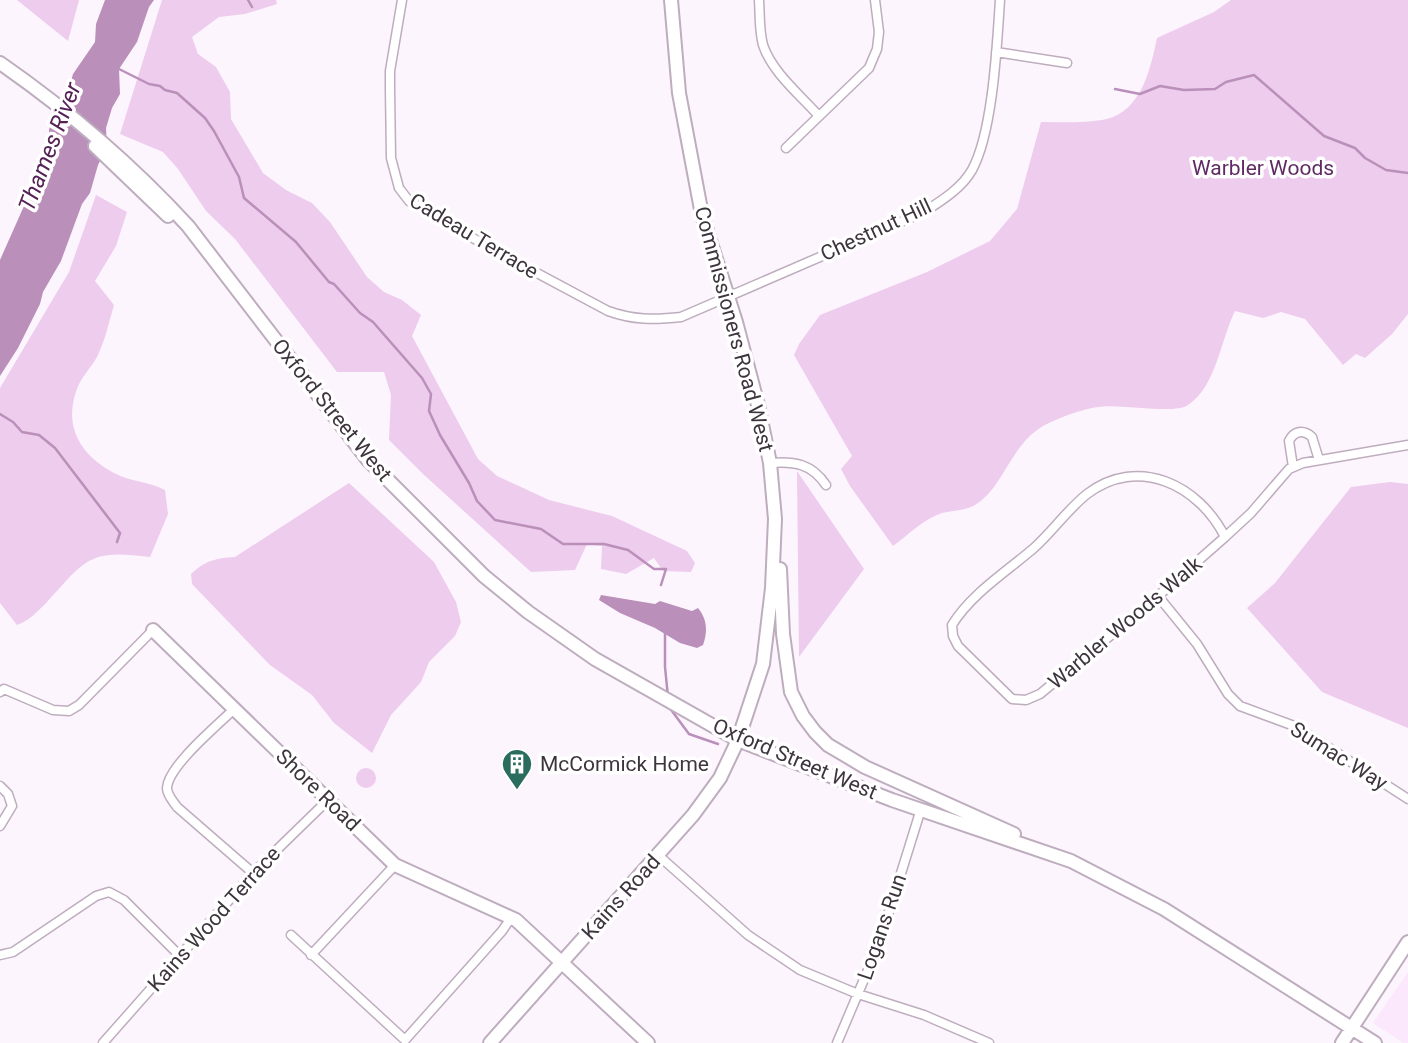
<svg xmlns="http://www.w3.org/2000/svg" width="1408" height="1043" viewBox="0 0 1408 1043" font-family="Roboto,sans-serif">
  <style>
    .built { fill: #fce8fc }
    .green { fill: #edcced }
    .water { fill: #ba90ba }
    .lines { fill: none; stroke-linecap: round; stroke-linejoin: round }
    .stream { stroke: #ba90ba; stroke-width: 2.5 }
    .street-casing { stroke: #beadbf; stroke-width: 11 }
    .secondary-casing { stroke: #beadbf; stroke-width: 16 }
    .street { stroke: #fff; stroke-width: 8 }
    .secondary { stroke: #fff; stroke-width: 12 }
    .labels { text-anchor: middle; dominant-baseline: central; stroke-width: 7; stroke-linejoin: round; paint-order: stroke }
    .park-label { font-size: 21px; fill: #5f2b62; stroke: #fff }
    .street-label { font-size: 21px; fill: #3d353d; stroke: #fff }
    .poi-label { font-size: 21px; fill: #3d353d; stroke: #fff; text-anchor: start }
    .water-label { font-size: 23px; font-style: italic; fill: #552157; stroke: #fff }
  </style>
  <rect width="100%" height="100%" fill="#fdf5fd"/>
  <path class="built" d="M1408,972V1043H1403L1373,1023Z"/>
  <path class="green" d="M17,0H79L68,41Z
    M162,0H276L277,4L245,14L219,17L192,37L198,54L216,67L230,92L231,119L263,173L286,190L312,203L330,222L367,277L384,292L402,300L421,315L412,336L478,459L497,476L549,500L612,516L687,551L695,563L691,572L663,571L654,558L626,574L601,569L602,546L587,544L575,570L531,572L423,474L389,440L391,395L384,372H337L235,239L206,211L178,169L163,152L120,134Z
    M1231,0H1408V314L1392,334L1365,358L1356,354L1343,365L1305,319L1281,312L1263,318L1235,311C1221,339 1216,387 1188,405C1174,415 1120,403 1098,407C1082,409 1058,418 1043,426C1011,445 1004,485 978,503C967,511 954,510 942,513C925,518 908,535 893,546L850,486L841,469L852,456L794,355L799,344L820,315L927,272L990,241L1017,209L1041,122C1060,122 1095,124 1113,117C1143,105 1151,66 1157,38L1214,12Z
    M96,195L127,212L116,246L95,281L114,305C109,322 105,341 97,357C91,368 81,377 77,389C63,426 80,455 114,473C131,482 147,481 165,490L168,514L150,557C89,549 86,559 47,602C37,612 30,620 17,625L0,603V388L69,272Z
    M797,471L864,569L799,657Z
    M1390,482L1408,484V728L1322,692L1247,608L1275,583L1351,487Z
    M349,483L434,562L456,602L461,622L455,636L429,662L421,682L391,715L372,753L334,723L312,695L270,665L192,584L191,574C205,561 215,558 235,557Z
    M356 778a10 10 0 1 1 20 0a10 10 0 1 1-20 0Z"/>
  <path class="water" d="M105,0H154L149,7L137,42L119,69L120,94L112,108L106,128L107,147L98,165L90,193L82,204L61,261L43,292L40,304L18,348L0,376V260L28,197L35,175L45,162L49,144V130L55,108L68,91L73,74L95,42L96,24Z
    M601,595L655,604L660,601L692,611L698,608C707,619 708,631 703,645L697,648L680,643L655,628L620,613L599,600Z"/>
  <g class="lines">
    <path class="stream" d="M248,0L252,7
      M117,68L149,84L160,86L165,90L177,93L205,118L214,131L239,177L244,198L296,242L329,282L334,284L360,313L373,322L422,378L431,394L429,411L440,435L469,483L477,501L495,520L541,529L563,544H604L628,550L654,569H666L661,585
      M1115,89L1140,94L1160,86L1184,90L1215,89L1226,82L1254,75L1324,136L1355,148L1365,158L1386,170L1408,173
      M0,414L13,422L22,432L39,435L55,448L120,533L117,542
      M665,631V667L668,697
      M669,707L689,734L718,744"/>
    <g class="street-casing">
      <path id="street" d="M402,0L390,71V89L391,158L399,188L409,201L492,249L608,311C633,320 654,320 681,317L924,212C941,201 962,188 972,170C993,132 997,44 1000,0
        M759,0C760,15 759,30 763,45C772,72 799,94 818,115
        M996,52L1067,63
        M786,148L869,68L877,49L879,32L875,0
        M770,463C795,461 812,464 826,485
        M1293,467L1289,441C1294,431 1303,429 1312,437L1319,460
        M1225,537C1199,485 1138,455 1087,494C1067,510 1053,531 1034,548C1006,572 971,594 952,625L953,636L958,646L1012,699L1026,700L1040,694L1158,596L1225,537L1251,513L1289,469L1303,463L1408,445
        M1158,596L1197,644L1228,694L1240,706L1297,727L1408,799
        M0,692L4,689L53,710L69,711L79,705L153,630
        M234,709C218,725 168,766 167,788C167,795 173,801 177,807L253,873
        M0,786L8,794L12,806L0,826
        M658,855L748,935L800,970L858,994L924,1015L989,1043
        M291,935L405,1040L502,931L511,918
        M0,955L13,952L96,896L109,892L124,900L180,956
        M311,955L395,865
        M103,1043L253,873L329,799
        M837,1043L879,944L921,809"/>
    </g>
    <g class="secondary-casing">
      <path id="secondary" d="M0,63C69,111 131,164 188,226L368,460L484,576L528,612L595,659L738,740L892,800L1071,861L1164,909L1375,1043
        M95,146L168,216
        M780,569L783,634L791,692L803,716L815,732L828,745L865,767L1014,834
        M153,630L395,865L516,920L648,1043
        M490,1043L693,815L720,778L738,740L763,664L772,588L775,519L770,463L758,405L736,322L702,215L679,93L671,0
        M1342,1043L1408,942"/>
    </g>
    <use href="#street" class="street"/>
    <use href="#secondary" class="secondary"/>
  </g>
  <defs>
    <g id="building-pin" transform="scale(1.575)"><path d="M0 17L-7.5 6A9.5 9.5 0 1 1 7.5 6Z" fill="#2a6c5d" stroke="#fff"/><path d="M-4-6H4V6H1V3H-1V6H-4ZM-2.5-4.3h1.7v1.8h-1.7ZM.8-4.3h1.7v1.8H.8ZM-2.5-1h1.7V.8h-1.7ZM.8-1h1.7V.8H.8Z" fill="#fff"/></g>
  </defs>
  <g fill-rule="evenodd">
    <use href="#building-pin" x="517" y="764"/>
  </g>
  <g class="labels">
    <g class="park-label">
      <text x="1263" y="168">Warbler Woods</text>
    </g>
    <g class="street-label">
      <text transform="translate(876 230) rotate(-25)">Chestnut Hill</text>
      <text transform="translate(474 236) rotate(31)">Cadeau Terrace</text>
      <text transform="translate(734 329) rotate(75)">Commissioners Road West</text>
      <text transform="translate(332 410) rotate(51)">Oxford Street West</text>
      <text transform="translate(1125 623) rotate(-40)">Warbler Woods Walk</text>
      <text transform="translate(1339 756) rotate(32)">Sumac Way</text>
      <text transform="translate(795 759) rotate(23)">Oxford Street West</text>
      <text transform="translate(318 790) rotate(44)">Shore Road</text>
      <text transform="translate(621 897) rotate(-48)">Kains Road</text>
      <text transform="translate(214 919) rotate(-48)">Kains Wood Terrace</text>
      <text transform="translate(882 927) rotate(-71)">Logans Run</text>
    </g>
    <g class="poi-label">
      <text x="540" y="764">McCormick Home</text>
    </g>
    <g class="water-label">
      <text transform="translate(50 147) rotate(-69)">Thames River</text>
    </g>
  </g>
</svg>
